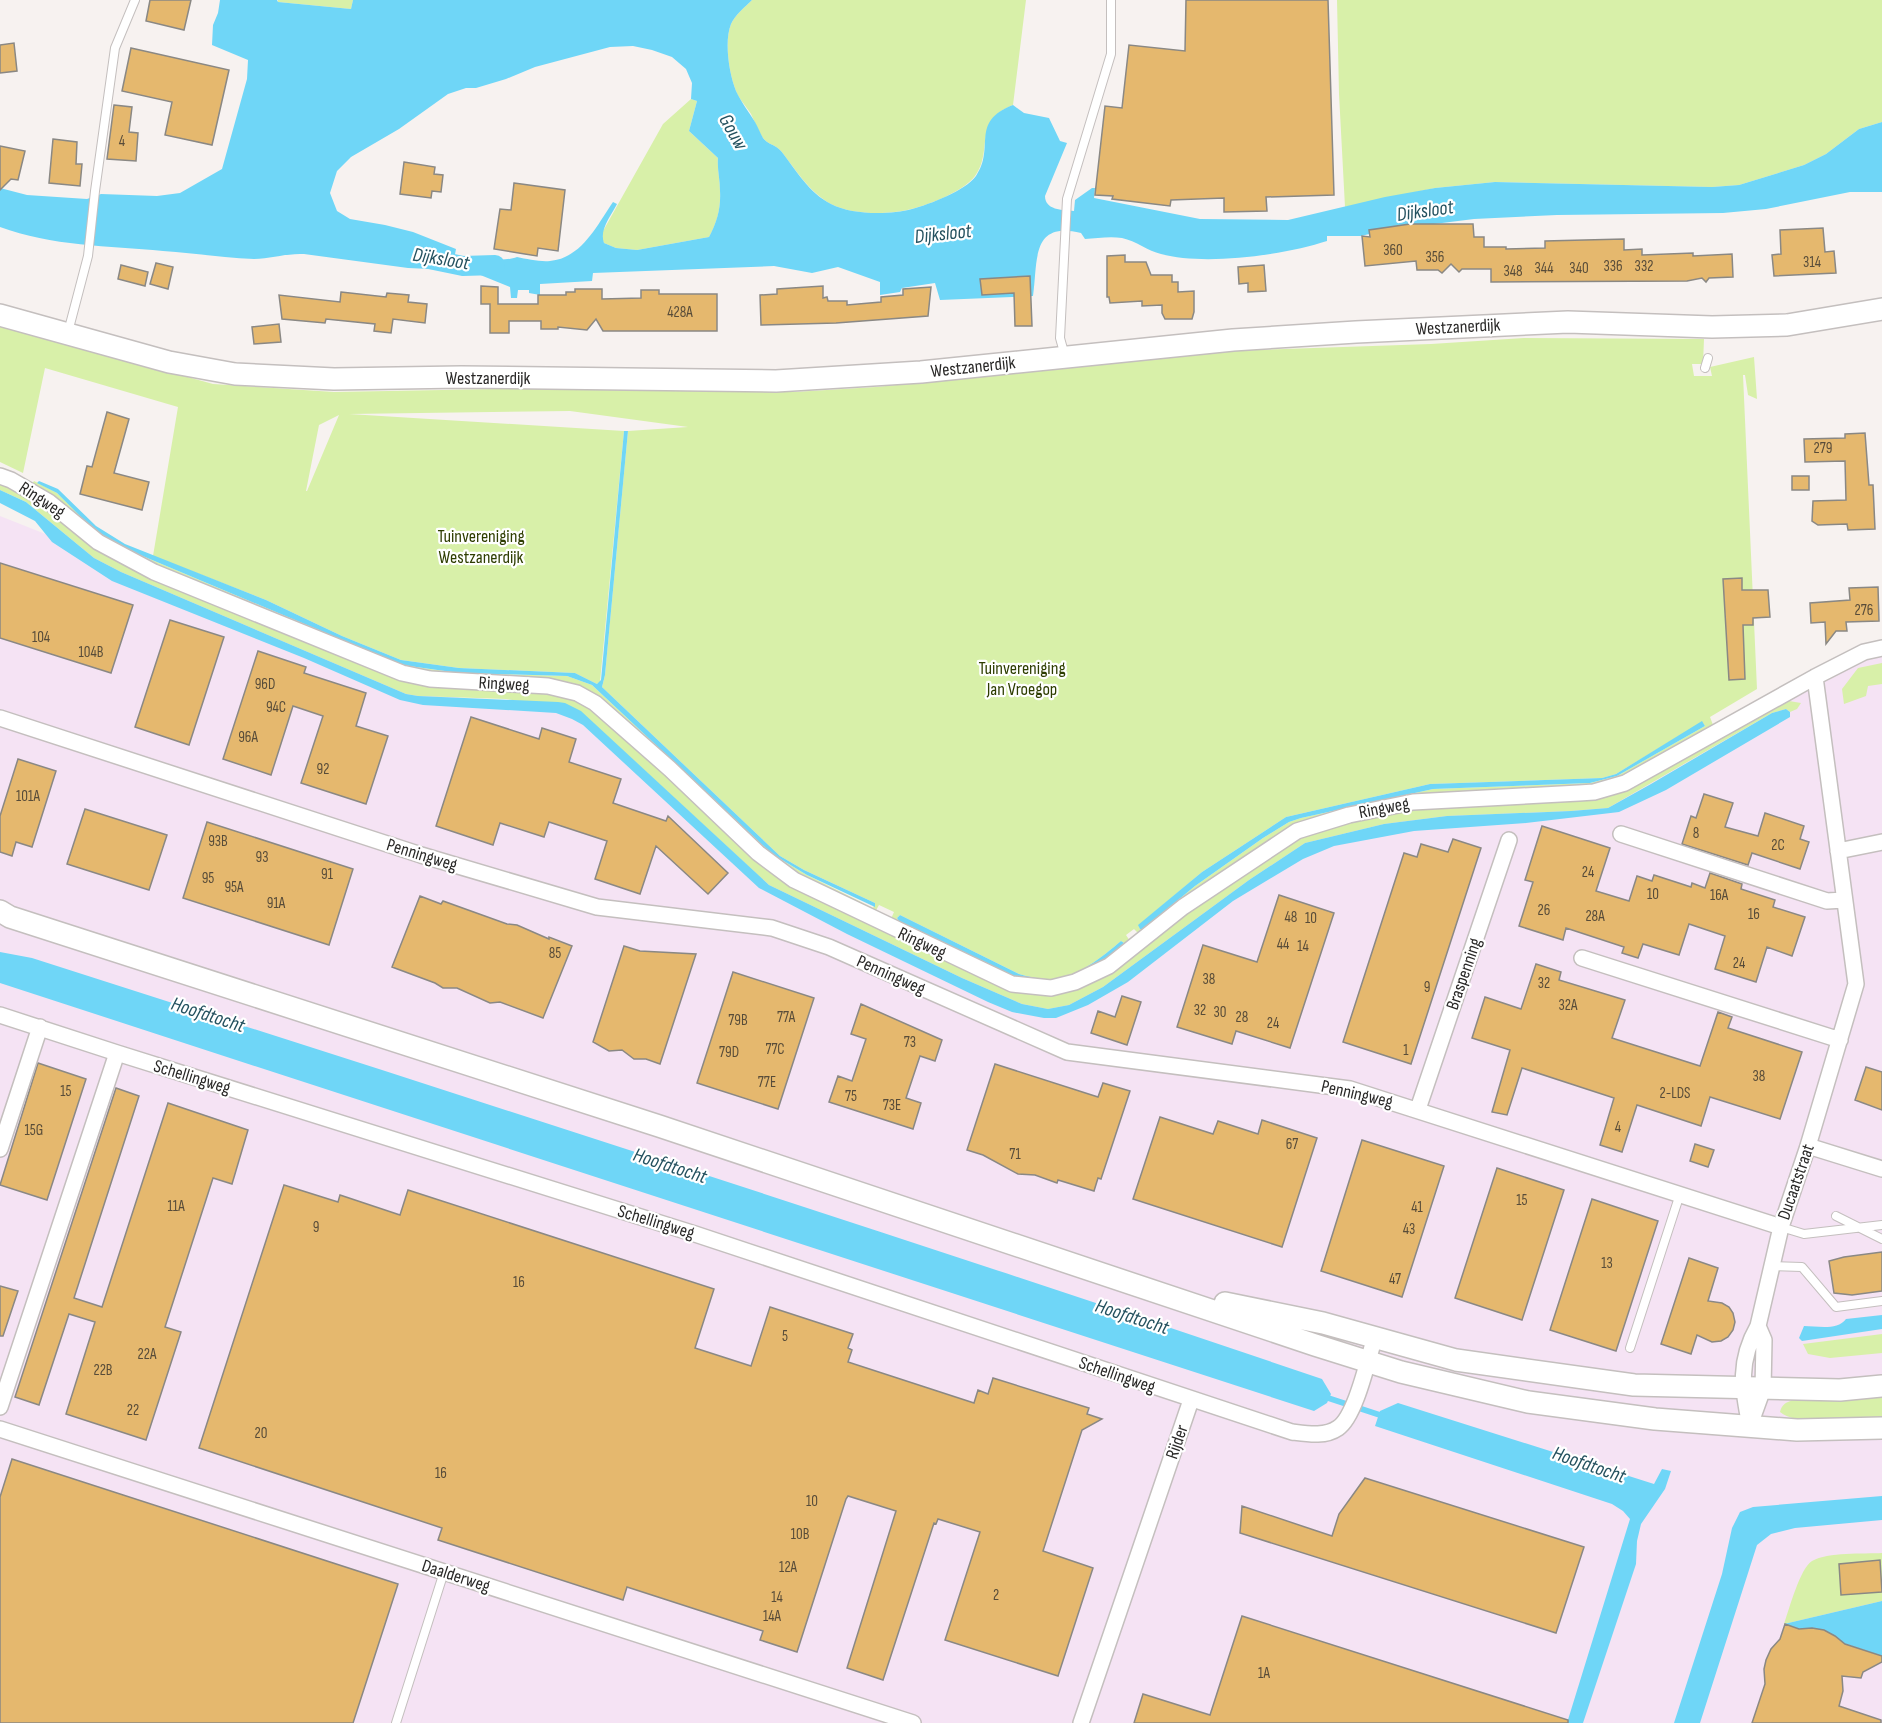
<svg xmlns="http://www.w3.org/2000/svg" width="1882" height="1723" viewBox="0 0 1882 1723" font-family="'Sofia Sans Condensed',sans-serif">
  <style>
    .industrial { fill: #f5e3f4 }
    .green { fill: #d8f0a9; fill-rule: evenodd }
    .water { fill: #6fd6f7 }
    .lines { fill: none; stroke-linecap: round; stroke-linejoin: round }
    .stream { stroke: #6fd6f7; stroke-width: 6 }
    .canal { stroke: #6fd6f7; stroke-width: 20 }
    .building { fill: #e5b86e; stroke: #8a8884; stroke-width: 1.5 }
    .lane-casing { stroke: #c4bfbe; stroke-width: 10 }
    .street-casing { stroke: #c4bfbe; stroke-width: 18 }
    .secondary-casing { stroke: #c4bfbe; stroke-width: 24 }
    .lane { stroke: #fff; stroke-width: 8 }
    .street { stroke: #fff; stroke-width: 15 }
    .secondary { stroke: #fff; stroke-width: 21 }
    .labels { text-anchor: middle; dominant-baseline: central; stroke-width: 4.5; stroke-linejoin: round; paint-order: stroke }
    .number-label { font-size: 15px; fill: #584c39 }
    .street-label { font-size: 18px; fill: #292827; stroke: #fff }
    .park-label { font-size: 18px; fill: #2e3d01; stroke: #fff }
    .water-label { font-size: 20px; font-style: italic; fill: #24515f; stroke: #fff }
  </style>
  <rect width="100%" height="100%" fill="#f7f2f0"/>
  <path class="industrial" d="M0,516L467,701L584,703L753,853L1046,999L1310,831L1603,794L1863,644L1882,640V1723H0Z"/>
  <path class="green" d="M278,0H353L351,9L278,2Z
    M752,0H1026L1013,105C972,121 994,151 975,176C964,191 929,205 911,209C888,215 852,215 831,204C809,192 796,170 781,151C776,145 767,144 763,138C758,131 755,122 751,114C746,106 739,99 736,91C729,74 724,41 731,24C735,15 745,7 752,0Z
    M1337,0H1882V122L1859,129L1826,154L1804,165L1739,185L1712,187L1495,182L1435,188L1345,207L1339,94Z
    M691,99L697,101L689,131L718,158C717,169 720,179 720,191C721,208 717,223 709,237L637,250L616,248L604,243L602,238L603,231L663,124Z
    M0,325L213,384L334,392L654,386L794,392L876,387L1227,351L1431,344L1524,338L1704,339L1703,364H1692L1694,376H1712L1710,367L1754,357L1757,399L1748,395L1745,375H1743L1757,689L1710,717L1713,725L1707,730L1622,779L1591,787L1440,794L1400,799L1316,819L1274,838L1140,935L1134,929L1126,935L1130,941C1113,956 1094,971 1073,978C1018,997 940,943 890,921L894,912L879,905L874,914L785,869L752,840L606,703L577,687L547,680L431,675L394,665L141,561L101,540L32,484L34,481L57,493L93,528L105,538L126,549L402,665L459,673L567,676L592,685L772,854L807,875L873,908L875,903L804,870L780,856L602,687L605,675L628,431L688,427L570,411L349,414L624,431L600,682L597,684L575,673L459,668L401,660L342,636L266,600L153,556L178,407L45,368L23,473L0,462ZM339,415L307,491H306L319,425ZM1702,722L1705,726L1617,776L1590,783L1433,789L1301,818L1289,822L1263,838L1195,886L1143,929H1140L1139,925L1202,872L1286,817L1430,784L1602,778L1616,774ZM900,915L1019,974C1030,977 1041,980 1052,979C1078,977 1102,957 1121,941L1124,943C1104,964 1068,985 1038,981C1015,978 994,966 974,957C949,945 924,933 899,921L897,918Z
    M0,482L30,497L95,547L392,675L545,691L585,702L749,851L1049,994L1186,913L1294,839L1323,827L1400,810L1592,798L1782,702L1789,701L1801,703L1797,709L1790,712L1786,709L1772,713L1608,808L1571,811L1447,816L1384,824L1305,843L1249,880L1103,987L1069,1005L1048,1009L1022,1004L962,978L769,885L580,711L506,699L418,696L406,694L121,572L94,558L26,502L0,490Z
    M1882,663V684L1868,686L1866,696L1844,704L1842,689L1858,668Z
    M1882,1334V1353L1830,1358L1808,1354L1803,1344Z
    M1882,1391V1417C1859,1418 1797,1427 1780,1412C1781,1408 1783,1404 1788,1402C1805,1394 1860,1393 1882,1391Z
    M1882,1553V1601L1784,1624C1789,1610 1800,1568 1812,1561C1828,1552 1863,1554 1882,1553Z"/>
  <path class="water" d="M220,0H277L278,2L351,9L353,0H752C745,7 735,15 731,24C724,41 729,74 736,91C741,102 749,112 755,122C758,127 760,133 763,138C767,144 776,145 781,151C796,170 809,193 831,204C852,215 889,215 912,209C930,204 965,191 976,176C996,147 969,122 1013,105L1024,113L1049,118L1060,141L1067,143L1045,196C1045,210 1062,210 1074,211L1075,200L1092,188H1095L1094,198L1200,219L1288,220L1385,197L1435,188L1495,182L1712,187L1739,185L1804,165L1826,154L1859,129L1882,122V192H1850L1766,209L1723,213L1557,215L1474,219L1386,230L1361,236H1327V241C1284,255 1205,266 1161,254C1148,251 1136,241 1122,238C1111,236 1097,238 1085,239L1081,233C1031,221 1038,260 1033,296L940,300L935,283L902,288L900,292L880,295V282L838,267L812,273L774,266L593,273L592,281L540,284V295L529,293V290H518L517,298H511L510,287L468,270L469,259L477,260L480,257C490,260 507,261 517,257C527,259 540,262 550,261C582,258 597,225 613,202L617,204C611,216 599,230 604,243L616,248L637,250L709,237C717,222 721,208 720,191C720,179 717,169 718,158L689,131L697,101L691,99L692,83L686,69L672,57L652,50L633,46L610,47L535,67L506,79L476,88H466L448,94L399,129L351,157L337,171L330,193L337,211L350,219L385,225L413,232L456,249L452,270L408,268L304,254C286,253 271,259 254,259C224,258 193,253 163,251C109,246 51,246 0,227V188L27,195L87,199L101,194L157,196L180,193L222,169L247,79L248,60L212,45L213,25L218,13Z
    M624,431H628L605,675L602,687L780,856L804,870L875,903V907L807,875L772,854L592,685L567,676L459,673L402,665L126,549L105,538L81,517L57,493L37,483L39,481L58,489L96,526L125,544L266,600L342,636L401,660L459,668L575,673L597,684L601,680Z
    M0,490L26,502L94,558L121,572L406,694L418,696L558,702L565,703L581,711L769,885L962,978L1022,1004L1048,1009L1069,1005L1103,987L1249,880L1305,843L1384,824L1447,816L1571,811L1608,808L1651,784L1772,713L1786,709L1790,712V717L1666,790L1619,812L1526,823L1414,831L1334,846L1303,859L1233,901L1128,982L1088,1005L1056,1018H1044L1012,1012L988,1002L847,934L759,888L583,725L572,719L556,713L423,705L400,700L304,658L112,581L52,542L35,521L0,503Z
    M1702,721L1705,726L1617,776L1590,783L1433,789L1301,818L1289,822L1263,838L1195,886L1143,929H1140L1138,925L1202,872L1286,817L1430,784L1602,778L1616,774Z
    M900,915L1019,974C1030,977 1041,980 1052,979C1078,977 1102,957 1121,941L1124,943C1106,962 1075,979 1049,981C1037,982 1024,978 1012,975L899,921L897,918Z
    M0,952L32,958C463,1096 894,1234 1322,1379L1331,1394L1327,1403L1314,1411L0,983Z
    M1882,1315V1329L1802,1341L1799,1338L1804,1326C1817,1326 1837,1331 1846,1319Z
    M1398,1403L1654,1484L1662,1469L1671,1471L1665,1489L1641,1524L1637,1541L1636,1564L1583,1723H1567L1630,1519L1623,1511L1612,1504L1375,1426L1380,1411Z
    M1882,1496V1520L1795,1528L1771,1534L1757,1545L1700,1723H1674L1722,1574L1732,1528L1740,1512L1753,1507Z
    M1882,1601V1656L1843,1643L1813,1628L1800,1629L1784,1624Z"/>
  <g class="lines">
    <path class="stream" d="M1322,1396L1386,1417"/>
    <path class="canal" d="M429,259L463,266L495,265"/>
  </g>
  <path class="building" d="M150,0H191L184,30L146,21Z
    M1186,0H1328L1334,195L1266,197L1267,211L1224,212V198L1171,200L1170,206L1112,199L1113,196L1095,195L1105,106L1122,108L1129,45L1185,51Z
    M14,43L17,71L0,73V45Z
    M131,48L229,70L212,145L165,135L172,102L122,91Z
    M114,105L132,107L129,132L138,133L136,161L107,159Z
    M53,139L77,142L76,164H82L80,186L49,183Z
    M0,146L25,151L18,180L11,179L0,190Z
    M404,162L435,167L434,174L443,175L441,192L432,191L431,198L400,194Z
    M514,183L565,190L558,251L538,248L537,256L494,249L500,209L511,210Z
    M1410,224H1473L1474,237H1484V247H1506V249L1545,248V241L1624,239V250L1642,249V255L1693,253V256L1732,254L1733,277L1709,278L1706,282L1702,278L1687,281L1491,282V269H1462L1459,272L1451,264L1442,273L1438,270H1417L1416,261L1365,266L1362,236L1370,237L1369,230Z
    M1823,228L1825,252L1834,251L1836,273L1774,276L1772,255L1781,254L1780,230Z
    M1125,255V262H1146L1151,275H1172V282H1178V292L1194,291V312L1192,319H1165L1162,313V305L1142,306V301L1110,303L1109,297H1107V256Z
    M156,263L173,267L168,289L150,284Z
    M121,265L148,272L145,286L118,279Z
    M1264,265L1266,291L1248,292V283L1239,284L1238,267Z
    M1030,276L1032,326H1015L1014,293L982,295L980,279Z
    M481,286L498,287V304H538V295H566V292H575V289H602V299L641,298V290H659V294H717V331H603L596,319L587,330L558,327V329H541V321H509V333H490V304H481Z
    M823,286V298L827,297L828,301H847V305L881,302V297L903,295V289L931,287L928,316L836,323L761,325L760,295L777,294V289Z
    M341,292L386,297L387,293L409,295L408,302L427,304L425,323L393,319L391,333L374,331L375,324L326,319L325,323L282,319L279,295L340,302Z
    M279,324L281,342L254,344L252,327Z
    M107,412L129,419L114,473L149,482L142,510L80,494L87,466L92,467Z
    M1865,433L1869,485H1873L1875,529L1848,530L1847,524L1818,525L1812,521L1813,501L1846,500L1845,461L1805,462L1804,439L1845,438V434Z
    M1792,476H1809V490H1792Z
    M0,563L133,605L111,673L0,638Z
    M1742,578V590H1768L1770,617L1753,618V625H1743L1745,679L1729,680L1723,579Z
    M1878,587L1879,621L1846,622L1847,631H1836L1826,644L1825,622L1811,623L1810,603L1850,600L1849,588Z
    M170,620L224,637L189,745L135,727Z
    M258,651L306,667L304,673L366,693L356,726L388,736L366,804L301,783L323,716L293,706L271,775L223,759Z
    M471,717L539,739L542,728L576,739L569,762L621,779L613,803L666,821L668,816L728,873L708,894L656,846L640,894L595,879L607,841L549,822L544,837L500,823L493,845L436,826Z
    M18,759L56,771L32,847L16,842L12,856L0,852V816Z
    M1704,794L1733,803L1725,827L1758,836L1765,813L1804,826L1800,839L1809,842L1800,869L1752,853L1748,865L1682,844L1691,816L1696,818Z
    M85,809L167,835L149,890L67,864Z
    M207,822L353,869L329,945L183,898Z
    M1542,826L1610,848L1596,891L1629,901L1637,876L1652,881L1654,875L1691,887L1692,883L1705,888L1710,873L1742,884L1741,889L1775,900L1773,907L1805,917L1792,956L1767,947L1756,982L1715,969L1725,936L1689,924L1679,955L1643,944L1638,958L1622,953L1624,947L1566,928L1563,940L1519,926L1533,882L1525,880Z
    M1453,839L1481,848L1411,1064L1343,1042L1404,853L1417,857L1421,844L1448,852Z
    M1279,895L1334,913L1290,1048L1236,1031L1232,1044L1177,1027L1203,945L1257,962Z
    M420,896L441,904L443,901L507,924L517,925L549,939V937L572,946L543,1018L500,1002L490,1003L457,988H443L435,983L392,967Z
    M624,946L640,951L696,954L660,1064L646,1059H634L622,1050L609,1051L593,1042Z
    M1536,964L1561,972L1559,980L1625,1000L1612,1038L1700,1066L1718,1012L1732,1017L1728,1028L1802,1052L1780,1119L1710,1097L1701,1126L1637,1105L1622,1152L1600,1145L1614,1098L1522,1068L1507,1115L1492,1112L1510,1050L1472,1038L1485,997L1521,1009Z
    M733,972L814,998L778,1109L697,1083Z
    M1122,996L1141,1002L1127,1045L1091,1033L1098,1011L1115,1017Z
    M861,1004L942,1040L935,1061L920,1056L906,1098L921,1103L913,1129L829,1102L838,1076L852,1081L866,1039L851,1034Z
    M38,1063L86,1079L47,1200L0,1185Z
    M995,1064L1098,1097L1103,1083L1130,1091L1101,1179L1098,1178L1094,1191L1058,1180L1057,1183L1035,1175L1018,1174L983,1155L967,1150Z
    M1866,1067L1882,1072V1110L1855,1100Z
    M116,1088L139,1096L74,1298L102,1307L168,1103L248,1130L232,1184L213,1178L165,1327L181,1332L146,1440L66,1414L95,1322L69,1314L39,1405L15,1397Z
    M1160,1117L1213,1134L1218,1121L1258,1134L1262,1120L1317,1138L1282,1247L1133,1199Z
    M1362,1140L1444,1166L1402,1297L1321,1271Z
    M1695,1144L1714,1150L1708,1167L1690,1161Z
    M1497,1168L1564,1190L1522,1320L1455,1298Z
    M284,1185L338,1202L340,1195L400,1215L408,1190L714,1289L695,1348L751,1366L770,1307L853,1334L848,1348L852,1350L848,1362L974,1403L978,1390L988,1394L993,1378L1089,1408L1087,1414L1102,1419L1082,1430L1043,1551L1093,1568L1058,1676L945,1640L980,1532L938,1519L936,1524L934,1523L883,1680L847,1668L896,1511L848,1496L846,1499L797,1652L760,1640L763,1631L627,1587L623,1600L438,1540L442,1528L199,1448Z
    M1592,1199L1658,1221L1616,1351L1550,1330Z
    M1882,1252V1291L1852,1295L1834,1293L1829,1261L1844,1257Z
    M1689,1258L1718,1268L1708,1301L1722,1303L1729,1307L1733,1313L1735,1322L1733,1330L1728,1337L1721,1341L1712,1342L1697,1335L1691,1354L1661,1344Z
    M0,1286L18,1291L3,1336H0Z
    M12,1459L398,1584L353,1723H0V1497Z
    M1365,1478L1584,1547L1556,1633L1240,1533L1242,1506L1332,1536L1339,1514Z
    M1880,1560L1882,1592L1841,1595L1839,1564Z
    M1242,1616L1568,1720V1723H1134L1143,1694L1210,1715Z
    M1785,1624L1799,1629L1812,1628L1824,1630L1835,1636L1845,1644L1882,1656V1662L1863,1672L1861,1678L1842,1676L1843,1691L1839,1706L1881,1720V1723H1752L1765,1684L1764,1669L1766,1660L1771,1649L1780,1639Z"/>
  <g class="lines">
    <g class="lane-casing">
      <path id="lane" d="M68,332L88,256L95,191L115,48L135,0
        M1065,356L1060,338L1067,199L1111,54V0
        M1705,368L1708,358
        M1836,1216L1882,1239
        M1781,1227L1804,1234L1882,1225
        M1771,1266L1802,1267L1836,1307L1882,1301
        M1630,1348L1680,1194
        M396,1723L444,1572"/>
    </g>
    <g class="street-casing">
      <path id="street" d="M0,476L11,480L49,502L98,542L154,572L402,673L430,679L548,686L577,693L595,703L670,769L758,853L794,880L1012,984L1051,988L1075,982L1109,966L1183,907L1297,831L1349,815L1413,802L1579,793L1594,792L1625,783L1815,677L1864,652L1882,648
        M0,718L421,855L597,907L772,928L829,947L1067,1052L1350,1089L1781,1227
        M1621,834L1827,901L1844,900
        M1838,851L1882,842
        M1582,958L1840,1040
        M0,1015L117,1053L695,1234L1292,1432C1308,1434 1325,1437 1338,1428C1356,1416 1368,1358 1375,1337
        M1418,1109L1509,840
        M1808,1146L1882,1169
        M0,1149L40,1027
        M0,1407L117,1053
        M1750,1425C1742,1388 1738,1361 1758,1326L1781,1227L1808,1146L1856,984L1815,677
        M1750,1425L1763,1389L1764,1340L1758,1326
        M0,1429L913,1723
        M1081,1723L1191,1400"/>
    </g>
    <g class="secondary-casing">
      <path id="secondary" d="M0,315L169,362L235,374L334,379L461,377L776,381L921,372L1233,340L1356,332L1568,322L1712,327L1787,325L1882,309
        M0,911L10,917L659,1126L1315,1345L1401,1372L1528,1402L1655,1419L1797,1430L1882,1428
        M1225,1303L1323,1323L1456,1360L1634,1385L1840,1390L1882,1386"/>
    </g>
    <use href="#lane" class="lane"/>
    <use href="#street" class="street"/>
    <use href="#secondary" class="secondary"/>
  </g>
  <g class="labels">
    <g class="number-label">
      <text x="122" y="141">4</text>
      <text x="1393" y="250">360</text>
      <text x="1435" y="257">356</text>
      <text x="1812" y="262">314</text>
      <text x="1613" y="266">336</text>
      <text x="1644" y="266">332</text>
      <text x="1544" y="268">344</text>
      <text x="1579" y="268">340</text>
      <text x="1513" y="271">348</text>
      <text x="680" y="312">428A</text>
      <text x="1823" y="448">279</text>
      <text x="1864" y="610">276</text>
      <text x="41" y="637">104</text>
      <text x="91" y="652">104B</text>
      <text x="265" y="684">96D</text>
      <text x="276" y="707">94C</text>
      <text x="248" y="737">96A</text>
      <text x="323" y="769">92</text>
      <text x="28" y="796">101A</text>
      <text x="1696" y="833">8</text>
      <text x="218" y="841">93B</text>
      <text x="1778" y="845">2C</text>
      <text x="262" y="857">93</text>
      <text x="1588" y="872">24</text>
      <text x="327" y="874">91</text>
      <text x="208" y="878">95</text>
      <text x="234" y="887">95A</text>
      <text x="1653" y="894">10</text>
      <text x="1719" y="895">16A</text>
      <text x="276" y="903">91A</text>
      <text x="1544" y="910">26</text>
      <text x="1754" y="914">16</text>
      <text x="1595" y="916">28A</text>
      <text x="1291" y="917">48</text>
      <text x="1311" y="918">10</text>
      <text x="1283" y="944">44</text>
      <text x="1303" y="946">14</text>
      <text x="555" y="953">85</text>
      <text x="1739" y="963">24</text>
      <text x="1209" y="979">38</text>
      <text x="1544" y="983">32</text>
      <text x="1427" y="987">9</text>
      <text x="1568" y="1005">32A</text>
      <text x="1200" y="1010">32</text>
      <text x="1220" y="1012">30</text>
      <text x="786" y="1017">77A</text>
      <text x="1242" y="1017">28</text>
      <text x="738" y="1020">79B</text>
      <text x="1273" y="1023">24</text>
      <text x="910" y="1042">73</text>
      <text x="775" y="1049">77C</text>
      <text x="1406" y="1050">1</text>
      <text x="729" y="1052">79D</text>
      <text x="1759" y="1076">38</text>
      <text x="767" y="1082">77E</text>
      <text x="66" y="1091">15</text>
      <text x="1675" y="1093">2-LDS</text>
      <text x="851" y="1096">75</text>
      <text x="892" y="1105">73E</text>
      <text x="1618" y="1127">4</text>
      <text x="34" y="1130">15G</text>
      <text x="1292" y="1144">67</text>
      <text x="1015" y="1154">71</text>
      <text x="1522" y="1200">15</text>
      <text x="176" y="1206">11A</text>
      <text x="1417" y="1207">41</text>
      <text x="316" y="1227">9</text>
      <text x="1409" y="1229">43</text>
      <text x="1607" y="1263">13</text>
      <text x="1395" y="1279">47</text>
      <text x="519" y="1282">16</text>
      <text x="785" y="1336">5</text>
      <text x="147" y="1354">22A</text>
      <text x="103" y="1370">22B</text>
      <text x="133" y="1410">22</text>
      <text x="261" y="1433">20</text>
      <text x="441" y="1473">16</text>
      <text x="812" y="1501">10</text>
      <text x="800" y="1534">10B</text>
      <text x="788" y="1567">12A</text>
      <text x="996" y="1595">2</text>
      <text x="777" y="1597">14</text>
      <text x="772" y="1616">14A</text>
      <text x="1264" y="1673">1A</text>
    </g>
    <g class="street-label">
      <text transform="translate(1458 327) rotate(-3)">Westzanerdijk</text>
      <text transform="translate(973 367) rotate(-6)">Westzanerdijk</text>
      <text x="488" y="378">Westzanerdijk</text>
      <text transform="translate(42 500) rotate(33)">Ringweg</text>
      <text transform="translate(504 684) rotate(3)">Ringweg</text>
      <text transform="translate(1384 808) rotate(-11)">Ringweg</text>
      <text transform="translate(422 855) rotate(17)">Penningweg</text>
      <text transform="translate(922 943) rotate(25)">Ringweg</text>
      <text transform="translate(1464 974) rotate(-71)">Braspenning</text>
      <text transform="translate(891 975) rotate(24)">Penningweg</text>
      <text transform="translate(192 1077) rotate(17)">Schellingweg</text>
      <text transform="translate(1357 1094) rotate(13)">Penningweg</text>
      <text transform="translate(1796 1182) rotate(-71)">Ducaatstraat</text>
      <text transform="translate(656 1222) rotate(17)">Schellingweg</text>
      <text transform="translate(1117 1375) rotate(19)">Schellingweg</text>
      <text transform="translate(1177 1442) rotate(-71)">Rijder</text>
      <text transform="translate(456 1576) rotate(18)">Daalderweg</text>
    </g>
    <g class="park-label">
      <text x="481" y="536">Tuinvereniging<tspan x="481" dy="21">Westzanerdijk</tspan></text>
      <text x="1022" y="668">Tuinvereniging<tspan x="1022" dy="21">Jan Vroegop</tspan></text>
    </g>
    <g class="water-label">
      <text transform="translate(733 132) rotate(60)">Gouw</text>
      <text transform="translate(1425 211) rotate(-8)">Dijksloot</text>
      <text transform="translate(943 234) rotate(-6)">Dijksloot</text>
      <text transform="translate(441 259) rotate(9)">Dijksloot</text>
      <text transform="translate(208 1015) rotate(18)">Hoofdtocht</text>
      <text transform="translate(670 1166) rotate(18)">Hoofdtocht</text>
      <text transform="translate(1132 1317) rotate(18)">Hoofdtocht</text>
      <text transform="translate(1589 1465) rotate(19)">Hoofdtocht</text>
    </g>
  </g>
</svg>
